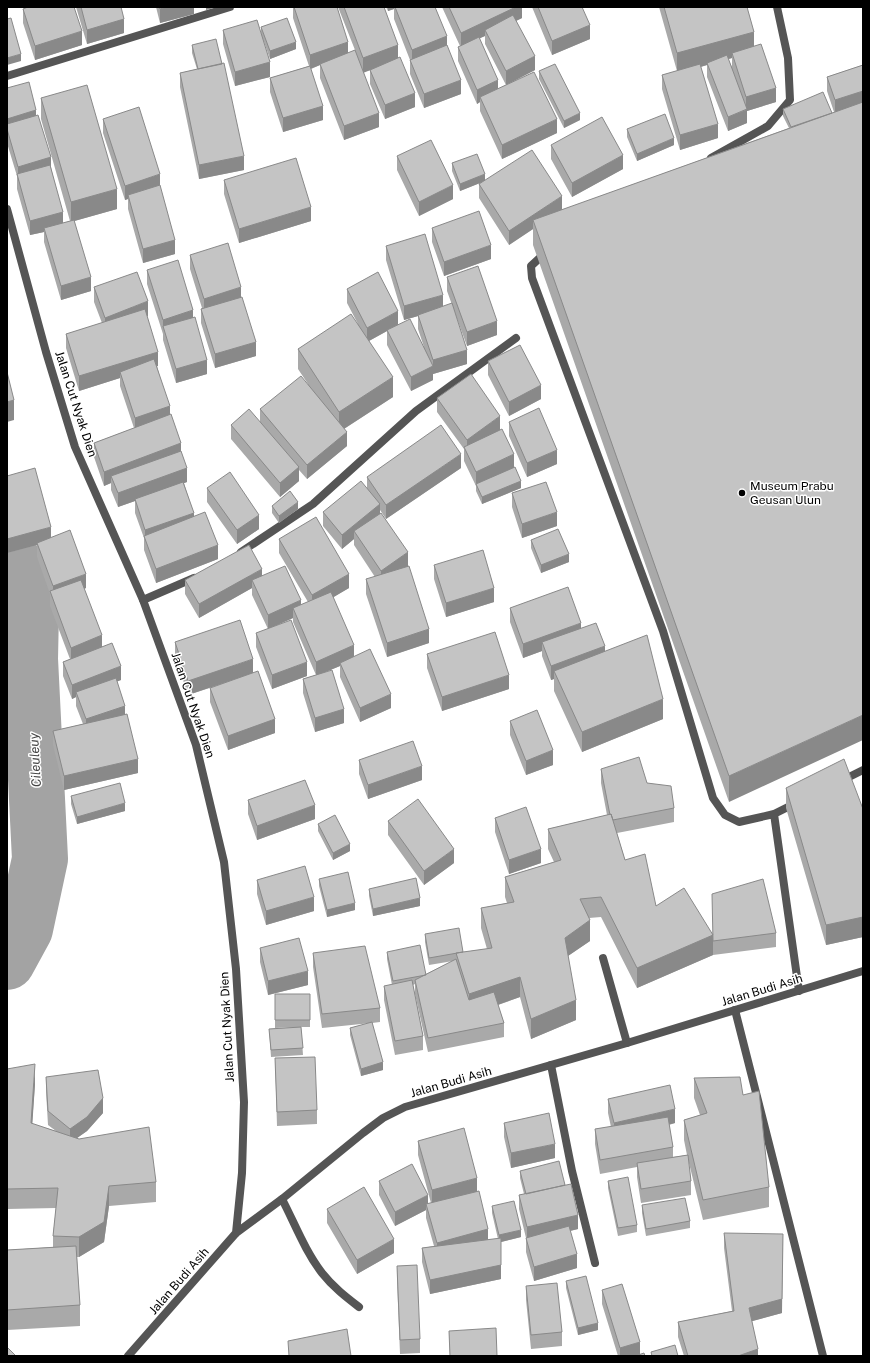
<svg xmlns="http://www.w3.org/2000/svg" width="870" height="1363" viewBox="0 0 870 1363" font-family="'Public Sans',sans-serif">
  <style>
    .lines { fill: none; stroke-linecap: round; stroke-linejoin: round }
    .river { stroke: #a3a3a3; stroke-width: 56 }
    .minor { stroke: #555; stroke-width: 8 }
    .tertiary { stroke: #555; stroke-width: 8 }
    .wall { fill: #a9a9a9; fill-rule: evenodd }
    .shaded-wall { fill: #898989 }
    .building { fill: #c4c4c4; stroke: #898989 }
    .poi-dot { fill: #000; stroke: #fff; stroke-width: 1.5 }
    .labels { text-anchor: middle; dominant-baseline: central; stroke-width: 3; stroke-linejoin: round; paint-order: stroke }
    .street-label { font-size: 12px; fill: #000; stroke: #fff }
    .poi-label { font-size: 12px; fill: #000; stroke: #fff; text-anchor: start }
    .water-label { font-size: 13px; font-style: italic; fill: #444; stroke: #fff }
  </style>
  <rect width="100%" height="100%" fill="#fff"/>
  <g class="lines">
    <path class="river" d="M7,562L19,567L31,611L30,659L40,859L25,929L7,962"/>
    <path class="minor" d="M7,76L230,7
      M711,158L768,126L790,100L788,58L777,7
      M545,253L531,266L532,278L663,631L713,798L725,815L739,822L774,814L794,804
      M241,552L313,504L416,411L516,338
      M143,600L194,578
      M841,781L863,770
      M774,814L799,991
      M603,958L627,1043
      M735,1010L823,1356
      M551,1065L572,1171L595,1263
      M282,1199C295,1224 305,1251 322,1273C333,1287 346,1297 359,1307"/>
    <path class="tertiary" d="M7,209L46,352L75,447L143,600L196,745L224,862L236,969L244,1102L242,1173L236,1233
      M128,1356L236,1233L282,1199L363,1133L383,1118L405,1107L627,1043L863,971"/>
  </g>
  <path class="wall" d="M76,7H121L124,33L87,44Z
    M156,7H194V14L160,23Z
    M293,7H337L348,53L355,50L338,7H384L398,58L415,107L385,119L370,84V70L363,72L379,127L344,140L320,78V65L311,69L323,120L283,132L270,92V78L309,66L293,18Z
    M386,7H435L461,94L424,108L410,74V60L394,19V9L388,11Z
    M442,7H522V18L516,21L535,70L512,82L557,133L502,159L480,111V102L477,104L458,61V47L460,46ZM485,36V44L506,85L498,89L479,38Z
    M532,7H582L590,39L552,55Z
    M659,7H747L754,46L776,102L747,111V123L728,131L707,77V65L701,67L718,138L680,150L662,89V75L677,71ZM732,58V67L728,59Z
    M23,9L82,45L35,60L23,23Z
    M261,27L296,49L270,59L263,39L270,77L235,86L223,44V30L261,33Z
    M192,45L244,170L199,179L180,87V73L197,69L192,53Z
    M863,65L729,802L533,245V229L509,245L479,198V184L480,183L460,191L452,171V163L485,180L562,210L789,128L783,116V109L832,113L834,112L827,91V77Z
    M539,71L580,120L564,128L539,79Z
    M7,88L36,115L51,167L63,223L70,221L41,119V98L117,209L74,221L91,291L61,300L44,242V232L30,235L17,189V176L7,143Z
    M103,119L160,189L175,254L143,263L128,209V199L125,200L103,133Z
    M627,129L674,145L637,161L627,137Z
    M551,145L623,169L572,197L551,159Z
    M397,156L453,199L419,216L397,170Z
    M224,180L311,221L239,243L224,194Z
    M432,228L491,259L444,276L432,242Z
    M386,246L443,306L467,364L433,374V380L411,391L387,345V331L369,341L393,397L344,429L347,446L307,479L299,470V481L280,497L231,439V425L260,422V409L308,384L298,369V349L358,324L347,303V289L398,325L424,347L418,329V316L404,320L386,260Z
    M190,255L241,297L256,356L215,368L201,323V309L202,308L190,269Z
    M147,270L193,318L207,374L176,383L163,340V334L147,284Z
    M447,277L497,335L467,346L447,291Z
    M94,287L148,316H147L158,366H157L170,415L181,451L187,482L184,483L194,516L218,559L156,583L144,550V538L135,513V501L118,507L111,490V483L104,486L94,457V443L134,428L120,386V378L79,391L66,348V334L102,323L94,302Z
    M488,361L541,399L509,416L488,375Z
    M437,398L500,430L514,468L521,488L482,504L476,491V486L464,461V449L437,412Z
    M509,422L557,464L527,477L509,436Z
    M461,468L386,519L380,510V513L408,566L429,643L387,657L366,594V579L375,577L354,545V539L342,549L323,526V512L367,488V477Z
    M7,476L86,588L84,589L102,646L121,680L117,681L125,714L138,773L64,790L53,745V731L83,724L76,706V697L72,699L63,676V662L70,659L50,606V594L37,557V545L7,553Z
    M207,488L259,529L237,544L207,502Z
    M512,493L557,526L522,538L512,507Z
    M272,506L298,509L279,523L272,513Z
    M279,539L349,588L333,597L354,656L391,708L360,722L340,677V666L325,672L344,723L315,732L303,693V679L316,675L293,622V618L268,629L252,595V588L199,618L185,594V580L262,576L301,605L308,602L279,553Z
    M531,540L569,562L541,573L531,548Z
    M434,565L494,602L446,617L434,579Z
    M510,608L581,629L605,651L663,719L582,752L554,691V679L551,680L542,656V651L523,658L510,622Z
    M256,633L307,676L272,689L256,647Z
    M175,642L253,673L275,733L228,750L210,702V688L234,680L188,695L175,656Z
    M427,654L509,689L442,711L427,668Z
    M510,721L553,765L526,775L510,735Z
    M359,760L422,780L368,799L359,774Z
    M601,769L647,783L674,808V822L617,833L625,860L656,906L713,934L776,933V947L713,955L637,988L601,917L589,918L590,941L568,956L576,1020L531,1039L520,997L498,1005L504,1023V1037L428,1052L415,994V984L413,985L423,1036V1050L395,1055L384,1000V986L392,985L387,959V952L426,974L453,961L429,965L425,942V934L463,952L487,949L481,928V908L507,903L505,897V877L554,862L548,849V829L607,815L601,783Z
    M786,788L863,809V937L826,945L786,808Z
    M71,796L125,811L77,824L71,804Z
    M248,800L315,819L257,840L248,814Z
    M495,818L541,863L509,874L495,832Z
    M388,821L454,863L424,885L388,835Z
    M318,824L350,851L333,860L318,831Z
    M319,879L355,910L327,917L319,886Z
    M257,880L314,911L266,925L257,894Z
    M369,889L420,906L373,916L369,896Z
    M260,948L308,985L268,995L260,962Z
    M313,953L380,1008V1022L372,1023L383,1070L361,1076L350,1035V1028L371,1023L322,1028L313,967Z
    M275,994H310V1027H301L303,1055L271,1057L269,1029L295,1027L275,1028Z
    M275,1058L317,1110V1124L277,1126Z
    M7,1069L35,1084L32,1124L56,1131L48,1125L46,1091V1077L103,1113L87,1131L77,1138L156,1182V1202L109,1206L104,1242L79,1257H77L80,1305V1326L7,1330V1250L53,1247V1236L56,1208L7,1209Z
    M694,1078L743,1095L769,1187V1207L703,1220L688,1159L691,1181V1195L641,1203L637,1177V1167L600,1174L595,1144V1129L611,1127L608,1113V1099L675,1123L669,1125L673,1147V1157L687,1155L684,1140V1120L700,1115L694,1098Z
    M504,1123L555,1158L511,1168L504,1137Z
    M418,1141L477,1191L488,1240L498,1239L492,1213V1206L521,1237L501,1242V1279L430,1294L422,1262V1248L434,1246L426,1218V1210L395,1226L379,1195V1181L428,1204L431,1203L418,1155Z
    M520,1171L565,1185L578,1229L570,1231L577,1268L534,1281L526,1252V1238L519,1209V1195L524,1194L520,1178Z
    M608,1181L637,1225V1232L618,1236L608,1188Z
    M642,1205L690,1221V1228L646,1236L642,1213Z
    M327,1209L394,1253L357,1274L327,1223Z
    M724,1233L782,1313L752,1321L758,1356H684L678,1337V1322L732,1311L724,1248Z
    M397,1266L420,1339V1353L400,1354L397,1280Z
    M566,1281L598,1330L578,1335L566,1288Z
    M526,1286L562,1332V1346L531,1349L526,1300Z
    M602,1290L640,1354L645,1356H618L602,1304Z
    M449,1331L497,1356H450Z"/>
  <path class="shaded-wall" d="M167,7H194V14L160,23V9Z
    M206,7H218L206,10Z
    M388,7H394V9L388,11Z
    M516,7H522V18L487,35L485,30V36L461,47V33Z
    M124,19V33L87,44V30Z
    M590,25V39L552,55V41Z
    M82,31V45L35,60V46Z
    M754,32V52L732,53V58L708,65L707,63V65L677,73V53Z
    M447,36V50L412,64V50Z
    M296,42V49L270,59V51Z
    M348,42V56L320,64V65L310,69V55Z
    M398,45V59L363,73V58Z
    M21,54V61L7,65V58Z
    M535,56V70L506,85V71Z
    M270,62V77L235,86V72Z
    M461,80V94L424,108V94Z
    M498,80V94L480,97V102L477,104V90Z
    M776,88V102L747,111V123L728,131V117L746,110V97Z
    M863,91V105L835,114V100Z
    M415,93V107L385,119V105Z
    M323,106V120L283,132V118Z
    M36,110V124L7,129V119Z
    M379,113V127L344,140V126Z
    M580,113V120L564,128V121Z
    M557,119V133L502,159V145Z
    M718,124V138L680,150V135Z
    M674,138V145L637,161V154Z
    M623,155V169L572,197V183Z
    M244,156V170L199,179V165Z
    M51,157V171L18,181V167Z
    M160,174V189L128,195V199L125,200V186Z
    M485,174V181L460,191V184Z
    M453,185V199L419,216V202Z
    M117,189V209L71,222V202Z
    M562,196V210L533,220V229L509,245V231Z
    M311,207V221L239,243V229Z
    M63,212V226L44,228V232L30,235V221Z
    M175,240V254L143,263V249Z
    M491,245V259L444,276V262Z
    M91,277V291L61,300V286Z
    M241,287V302L204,313V299Z
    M443,295V309L404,320V306Z
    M148,301V316L105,332V318Z
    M193,310V324L163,326V334V320Z
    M398,311V325L367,342V328Z
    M497,321V335L467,346V332Z
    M256,342V356L215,368V354Z
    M467,350V364L433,374V380L411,391V377L433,366V360Z
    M158,352V366L122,377L120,372V378L79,391V376Z
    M207,360V374L176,383V369Z
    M393,377V397L339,432V412Z
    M541,385V399L509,416V402Z
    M14,400V420L7,422V402Z
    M170,406V420L135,432V418Z
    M500,416V430L467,454V440Z
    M347,432V446L307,479V465Z
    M181,443V457L111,476V483L104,486V472Z
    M557,450V464L527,477V463Z
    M461,454V468L386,519V505Z
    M514,454V468L476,484V472Z
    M299,467V481L280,497V483Z
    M187,468V482L135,501V499V501L118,507V493Z
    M521,481V488L482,504V497Z
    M298,502V509L279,523V516Z
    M380,504V518L354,531V539L342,549V535Z
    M557,512V526L522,538V524Z
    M194,513V527L145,541V530Z
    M259,515V529L237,544V530Z
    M51,527V541L37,543V545L7,553V539Z
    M218,545V559L156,583V569Z
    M408,552V566L381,585V571Z
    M569,554V562L541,573V565Z
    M262,569V583L252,580V588L199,618V604Z
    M86,574V588L54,600L53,597V586Z
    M349,574V588L312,610V595Z
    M494,588V602L446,617V603Z
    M301,600V614L293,608V618L268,629V615Z
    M581,623V637L542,642V651L523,658V644Z
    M429,629V643L387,657V643Z
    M102,635V650L71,662V648Z
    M354,645V659L340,663V666L316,676V662Z
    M605,646V660L554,671V679L551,680V666Z
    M253,659V673L188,695V681Z
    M307,662V676L272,689V675Z
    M121,666V680L78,697L76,692V697L72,699V685Z
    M509,675V689L442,711V697Z
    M391,694V708L360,722V708Z
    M663,699V719L582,752V732Z
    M125,706V720L86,733V719Z
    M344,709V723L315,732V718Z
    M863,715V740L729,802V776Z
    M275,719V733L228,750V736Z
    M553,750V765L526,775V761Z
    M138,759V773L64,790V776Z
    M422,766V780L368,799V785Z
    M125,803V811L77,824V817Z
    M315,805V819L257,840V826Z
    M350,844V851L333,860V853Z
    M454,849V863L424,885V871Z
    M541,849V863L509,874V860Z
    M314,897V911L266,925V911Z
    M420,898V906L373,916V909Z
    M355,903V910L327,917V910Z
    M863,917V937L826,945V925Z
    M590,920V941L565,958V938Z
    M713,935V955L637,988V968Z
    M308,971V985L268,995V981Z
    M520,977V997L469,1015V994Z
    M576,1000V1020L531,1039V1019Z
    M383,1062V1070L361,1076V1069Z
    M35,1064V1084L31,1144V1123Z
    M103,1098V1113L87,1131L70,1143V1129Z
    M675,1109V1123L614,1137V1123Z
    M555,1144V1158L511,1168V1153Z
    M477,1178V1192L432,1205V1190Z
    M109,1186V1206L104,1242L79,1257V1237Z
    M428,1195V1209L426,1204V1210L395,1226V1212Z
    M578,1215V1229L527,1241V1227Z
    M488,1229V1244L437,1257V1243Z
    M521,1230V1237L501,1242V1279L430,1294V1280L499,1242V1235Z
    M783,1234L782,1313L749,1322V1308Z
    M394,1239V1253L357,1274V1260Z
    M577,1254V1268L534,1281V1267Z
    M598,1323V1330L578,1335V1328Z
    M640,1342V1356H620V1348Z
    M758,1349V1356H738Z"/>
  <path class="building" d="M28,7H74L82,31L35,46L23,9Z
    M81,7H121L124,19L87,30Z
    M159,7H167L160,9Z
    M294,7H337L348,42L310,55Z
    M344,7H384L398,45L363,58Z
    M395,7H435L447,36L412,50Z
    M449,7H516L461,33Z
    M538,7H582L590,25L552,41Z
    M664,7H747L754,32L677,53Z
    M513,15L535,56L506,71L485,30Z
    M11,18L21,54L7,58V19Z
    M287,18L296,42L270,51L261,27Z
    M257,20L270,62L235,72L223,30Z
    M479,37L498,80L477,90L458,47Z
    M216,39L222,64L198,69L192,45Z
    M761,44L776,88L746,97L732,53Z
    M447,45L461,80L424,94L410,60Z
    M355,50L379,113L344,126L320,64Z
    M727,55L747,109L728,117L707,63Z
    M400,57L415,93L385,105L370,70Z
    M224,63L244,156L199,165L180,73Z
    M555,64L580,113L564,121L539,71Z
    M700,64L718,124L680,135L662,75Z
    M863,65V91L835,100L827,77Z
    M310,66L323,106L283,118L270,78Z
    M534,72L557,119L502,145L480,97Z
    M29,82L36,110L7,119V88Z
    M87,85L117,189L71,202L41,98Z
    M823,92L832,113L791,127L783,109Z
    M863,102V715L729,776L533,220Z
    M139,107L160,174L125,186L103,119Z
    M665,114L674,138L637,154L627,129Z
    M38,115L51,157L18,167L7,129V124Z
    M602,117L623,155L572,183L551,145Z
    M431,140L453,185L419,202L397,156Z
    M532,150L562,196L509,231L479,184Z
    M477,154L485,174L460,184L452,163Z
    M296,158L311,207L239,229L224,180Z
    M50,165L63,212L30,221L17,174Z
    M160,185L175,240L143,249L128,195Z
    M479,211L491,245L444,262L432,228Z
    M74,220L91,277L61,286L44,228Z
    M425,234L443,295L404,306L386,246Z
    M228,243L241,287L204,299L190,255Z
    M178,260L193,310L163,320L147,270Z
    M478,266L497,321L467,332L447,277Z
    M137,272L148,301L105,318L94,287Z
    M378,272L398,311L367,328L347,289Z
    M242,297L256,342L215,354L201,309Z
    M452,303L467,350L433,360L418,315Z
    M145,309L158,352L79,376L66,334Z
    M351,314L393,377L339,412L298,349Z
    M195,317L207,360L176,369L163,326Z
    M410,319L433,366L411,377L387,330Z
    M520,345L541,385L509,402L488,361Z
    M154,359L170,406L135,418L120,372Z
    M7,372L14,400L7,402Z
    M471,374L500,416L467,440L437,398Z
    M301,376L347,432L307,465L260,409Z
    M539,408L557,450L527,463L509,422Z
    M249,409L299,467L280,483L231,425Z
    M171,414L181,443L104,472L94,443Z
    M441,425L461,454L386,505L367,477Z
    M502,429L514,454L476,472L464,447Z
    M181,451L187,468L118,493L111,476Z
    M515,467L521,481L482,497L476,484Z
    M35,468L51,527L7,539V476Z
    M230,472L259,515L237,530L207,488Z
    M361,481L380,504L342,535L323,512Z
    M183,482L194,513L145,530L135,499Z
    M546,482L557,512L522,524L512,493Z
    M290,491L298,502L279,516L272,506Z
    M205,512L218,545L156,569L144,536Z
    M381,513L408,552L381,571L354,531Z
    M316,517L349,574L312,595L279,539Z
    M558,529L569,554L541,565L531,540Z
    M70,530L86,574L53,586L37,543Z
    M249,545L262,569L199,604L185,580Z
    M483,550L494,588L446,603L434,565Z
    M285,566L301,600L268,615L252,580Z
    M409,566L429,629L387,643L366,579Z
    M81,580L102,635L71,648L50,591Z
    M568,587L581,623L523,644L510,608Z
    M331,592L354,645L316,662L293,608Z
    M240,620L253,659L188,681L175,642Z
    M291,620L307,662L272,675L256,633Z
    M596,623L605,646L551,666L542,642Z
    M495,632L509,675L442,697L427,654Z
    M647,635L663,699L582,732L554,671Z
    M112,643L121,666L72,685L63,662Z
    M370,649L391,694L360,708L340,663Z
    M332,670L344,709L315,718L303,679Z
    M258,671L275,719L228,736L210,688Z
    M116,678L125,706L86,719L76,692Z
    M537,710L553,750L526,761L510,721Z
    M127,714L138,759L64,776L53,731Z
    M413,741L422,766L368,785L359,760Z
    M639,757L647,783L671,786L674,808L613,820L611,814L610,815L601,769Z
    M844,759L863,809V917L826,925L786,788Z
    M305,780L315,805L257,826L248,800Z
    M120,783L125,803L77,817L71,796Z
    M418,799L454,849L424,871L388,821Z
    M526,807L541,849L509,860L495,818Z
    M611,814L625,860L645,854L656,906L684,888L713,935L637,968L601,897L580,899L590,920L565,938L576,1000L531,1019L520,977L469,994L456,953L492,948L481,908L514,902L505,877L561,860L548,829Z
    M335,815L350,844L333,853L318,824Z
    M305,866L314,897L266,911L257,880Z
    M348,872L355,903L327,910L319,879Z
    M416,878L420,898L373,909L369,889Z
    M763,879L776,933L713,941L712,894Z
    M459,928L463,952L429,958L425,934Z
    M299,938L308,971L268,981L260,948Z
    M420,945L426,975L393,981L387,952Z
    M365,946L380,1008L322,1014L313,953Z
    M456,959L469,1000L494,992L504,1023L428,1038L415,980Z
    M412,980L423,1036L395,1041L384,986Z
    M275,994H310V1020H275Z
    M372,1022L383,1062L361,1069L350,1028Z
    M301,1027L303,1048L271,1050L269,1029Z
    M315,1057L317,1110L277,1112L275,1058Z
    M35,1064L31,1123L79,1139L149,1127L156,1182L109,1186L104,1222L79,1237L53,1236L58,1188L7,1189V1069Z
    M98,1070L103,1098L87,1117L70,1129L48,1111L46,1077Z
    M740,1077L743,1095L759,1091L769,1187L703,1200L684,1120L707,1113L694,1078Z
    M670,1085L675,1109L614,1123L608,1099Z
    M549,1113L555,1144L511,1153L504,1123Z
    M668,1117L673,1147L600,1160L595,1129Z
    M464,1128L477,1178L432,1190L418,1141Z
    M688,1155L691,1181L641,1189L637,1163Z
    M559,1161L565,1185L526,1194L520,1171Z
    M412,1164L428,1195L395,1212L379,1181Z
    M628,1177L637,1225L618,1228L608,1181Z
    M571,1184L578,1215L527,1227L519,1195Z
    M364,1187L394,1239L357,1260L327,1209Z
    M479,1191L488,1229L437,1243L426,1204Z
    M685,1198L690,1221L646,1229L642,1205Z
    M514,1201L521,1230L499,1235L492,1206Z
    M569,1226L577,1254L534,1267L526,1238Z
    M724,1233L783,1234L782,1299L749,1308L758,1349L738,1356H688L678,1322L734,1311Z
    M501,1238V1265L430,1280L422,1248Z
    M76,1246L80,1305L7,1310V1250Z
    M417,1265L420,1339L400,1340L397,1266Z
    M586,1276L598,1323L578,1328L566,1281Z
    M557,1283L562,1332L531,1335L526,1286Z
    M622,1284L640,1342L620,1348L602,1290Z
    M496,1328L497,1356H450L449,1331Z
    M347,1329L351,1356H289L288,1341Z
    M675,1345L678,1356H652L651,1352Z
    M7,1347L16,1356H7Z
    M644,1353L645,1356H635Z"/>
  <circle class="poi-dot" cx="742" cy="493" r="4"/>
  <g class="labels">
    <g class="street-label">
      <text transform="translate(76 404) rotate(72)">Jalan Cut Nyak Dien</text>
      <text transform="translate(193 705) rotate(71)">Jalan Cut Nyak Dien</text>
      <text transform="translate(762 990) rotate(-17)">Jalan Budi Asih</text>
      <text transform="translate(227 1027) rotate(-93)">Jalan Cut Nyak Dien</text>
      <text transform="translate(451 1082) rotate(-16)">Jalan Budi Asih</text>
      <text transform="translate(179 1281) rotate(-49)">Jalan Budi Asih</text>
    </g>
    <g class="poi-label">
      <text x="750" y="486">Museum Prabu<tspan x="750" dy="14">Geusan Ulun</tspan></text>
    </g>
    <g class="water-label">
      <text transform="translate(35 760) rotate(-93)">Cileuleuy</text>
    </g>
  </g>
  <rect width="870" height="1363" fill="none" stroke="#000000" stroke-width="16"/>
</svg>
